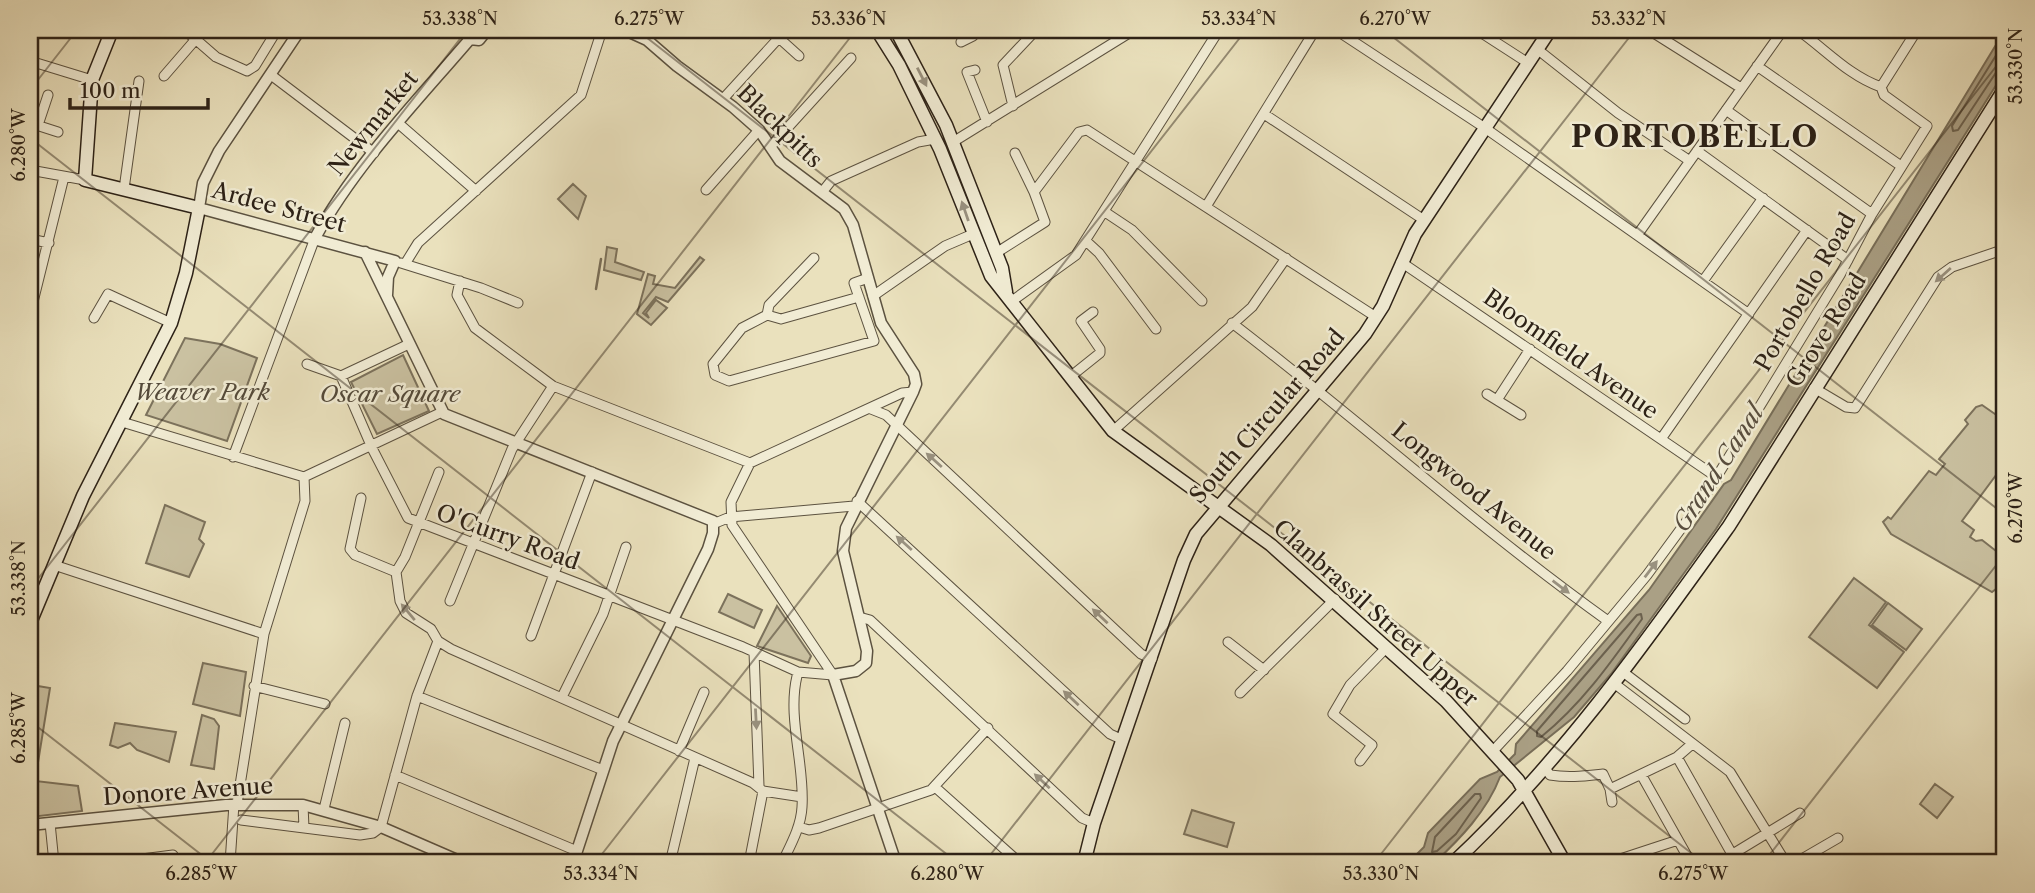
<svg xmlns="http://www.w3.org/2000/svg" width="2035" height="893" viewBox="0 0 2035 893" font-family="'Libre Caslon Text',serif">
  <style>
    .green { fill: #cac1a1; stroke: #7c725c; stroke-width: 2 }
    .water { fill: #aaa085; stroke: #786e59; stroke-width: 2 }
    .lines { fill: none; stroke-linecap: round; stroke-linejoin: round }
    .shore { stroke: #6c614e; stroke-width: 2 }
    .stream { stroke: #786e59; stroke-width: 2.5 }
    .minor-casing { stroke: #5c5240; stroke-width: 11 }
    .tertiary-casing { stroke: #5c5240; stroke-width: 13 }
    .secondary-casing { stroke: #2d2217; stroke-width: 15 }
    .minor { stroke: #f1ecd4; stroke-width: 9 }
    .tertiary { stroke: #f1ecd4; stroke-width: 10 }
    .secondary { stroke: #f1ecd4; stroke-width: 12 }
    .oneway { fill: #99917f }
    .ticks { fill: none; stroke: #2d2217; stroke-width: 2; stroke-opacity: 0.45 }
    .labels { text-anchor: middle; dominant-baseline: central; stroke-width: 5; stroke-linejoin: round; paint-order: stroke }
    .street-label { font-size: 23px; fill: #2d2217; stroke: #f1ecd4 }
    .park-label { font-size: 23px; font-style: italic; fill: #544a3a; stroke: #f1ecd4 }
    .water-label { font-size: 24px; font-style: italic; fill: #594e3e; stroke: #f1ecd4 }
    .district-label { font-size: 30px; font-weight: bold; letter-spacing: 2px; fill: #2d2217; stroke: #f1ecd4 }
    .neatline { fill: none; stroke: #2d2217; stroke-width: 2.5 }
    .ticks-label { font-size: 18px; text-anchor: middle; fill: #2d2217 }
  </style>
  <rect width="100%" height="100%" fill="#eae1bd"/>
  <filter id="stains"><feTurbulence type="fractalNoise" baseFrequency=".00286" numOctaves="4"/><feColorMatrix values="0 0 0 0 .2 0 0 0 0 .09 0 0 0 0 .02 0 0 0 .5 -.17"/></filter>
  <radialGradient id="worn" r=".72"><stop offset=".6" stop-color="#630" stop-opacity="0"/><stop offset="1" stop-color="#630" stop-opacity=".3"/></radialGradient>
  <path class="green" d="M573,184L586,196L578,219L558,199Z
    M607,247L617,249L615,262L644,272L641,280L604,270Z
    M700,257L704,260L668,302L656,297L643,313L649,318L646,313L656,300L667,308L651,325L637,314L648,274L655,276L653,284L675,288Z
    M185,338L220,344L257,358L227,441L146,415Z
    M403,355L429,411L377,434L351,382Z
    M1982,405L2005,421V463L1962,521L1974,530L1970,537L1976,541L1982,540L2005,558V582L1992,592L1891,534L1883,522L1888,517L1891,519L1929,471L1936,475L1945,464L1939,459L1968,424L1965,420L1976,407Z
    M165,505L205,522L199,539L204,544L189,577L146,563Z
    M1854,578L1886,602L1869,625L1904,652L1877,688L1809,637Z
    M728,594L762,610L754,628L719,612Z
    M1888,603L1922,629L1906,650L1872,625Z
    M777,606L811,656L808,663L757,646Z
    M203,663L246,672L240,716L193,704Z
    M35,682L38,686L50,688L35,781L78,786L82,811L31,817L30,683Z
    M202,715L214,719L219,726L214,769L191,765Z
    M115,723L176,732L169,762L137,750L130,743L118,748L110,745Z
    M1935,784L1953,797L1937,818L1920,804Z
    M1192,810L1234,823L1227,847L1184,834Z"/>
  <path class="water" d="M2005,30V71L1716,529L1611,674L1574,717L1500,777C1487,811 1460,839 1434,863H1408L1424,847L1428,833L1480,779L1497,772L1515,754L1516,744L1649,590L1724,484L1731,480Z"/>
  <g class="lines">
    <path class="shore" d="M2005,41L1952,126L1953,131L1958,130L1997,71L2005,68
      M1637,615L1641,614L1642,619C1612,661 1582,704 1541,737L1537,736V731Z
      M1475,794H1480L1481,798L1456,834L1437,851L1432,852L1435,837Z"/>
    <path class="stream" d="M596,289L601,259"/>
    <g class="minor-casing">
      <path id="minor" d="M185,30L216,57L247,71L255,66L277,30
        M459,30L470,39
        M1336,30L1485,128L1749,314
        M1477,30L1528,63
        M1649,30L1741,88
        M899,34L909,30
        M779,38L799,56
        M647,40L655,30
        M961,42L973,36L970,30
        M1537,49L1618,113L1690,161
        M30,61L92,80
        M1757,66L1901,166
        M975,70L967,72L987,122
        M271,75L374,153
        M164,76L196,39
        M1881,87L1917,30
        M723,99L786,30
        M1013,106L1003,65L1036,30
        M1726,110L1872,214
        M1264,114L1424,220
        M30,123L58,132
        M398,123L476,191
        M38,125L48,95
        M953,142L1134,30
        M771,146L851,58
        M1697,151L1848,260
        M1015,153L1034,192L1079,132L1087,130L1376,317
        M30,170L85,180
        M124,189L139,81
        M706,190L759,130
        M823,191L831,181L918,142L935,139
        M1207,205L1315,30
        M1105,212L1132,230L1202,301
        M1638,234L1783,30
        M30,239L49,243
        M1086,241L1099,253L1156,329
        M996,253L1045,222L1034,192
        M814,258L769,305L767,315L742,328L713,364L715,375L729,381L874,341L854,283L868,278
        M1401,262L1718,478
        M401,263L481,288L518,303
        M405,264L418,243L581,95L602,30
        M460,281L457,295L475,328L553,386L750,463L902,393L913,392
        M1703,281L1763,198
        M873,296L945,246L973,234
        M1012,301L1076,255L1219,30
        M30,314L64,177
        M767,315L781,319L859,297
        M94,318L108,294L171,323
        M1232,323C1359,420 1478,528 1608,621
        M409,344L341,376L373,450L408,518L743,647L798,672
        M307,364L341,376
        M1070,377L1100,353V349L1081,321L1093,312
        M1814,388L1846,407L1855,408L1938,277L1952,267L2005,249
        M1487,394L1521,415
        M1497,400L1530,349
        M871,409L886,415L1141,654L1152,659
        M122,422L304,477
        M1113,431L1252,307L1286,258
        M1661,439L1807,230
        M233,457L315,238
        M750,463L731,502L732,525L833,675
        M304,477L442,412
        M361,498L350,549L355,555L396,572
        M857,501L1110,734L1123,740
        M713,524L730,517L854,506
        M54,565L264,634
        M396,572L400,601L406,613L431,629L438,641L451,649L753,783L763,791L802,797
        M396,572L405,557L439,472
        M450,601L512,449L553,386
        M859,617L870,620L1082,818L1094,823
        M531,636L592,472
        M1228,642L1264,670
        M754,652L759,786
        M1623,672L1685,719
        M1615,684L1730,772L1786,863
        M254,686L325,704
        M1240,693L1335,599
        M417,696L603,770
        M562,697L603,614L626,547
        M679,751L704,692
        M1493,751L1567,671L1647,575L1705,496L1840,275L1872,214L1927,126L1884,95L1881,87C1849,76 1825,49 1798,30
        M1677,757L1737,863
        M1360,761L1372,745L1333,714L1350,685L1387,647
        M1545,768L1550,775C1569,778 1584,776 1603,774L1610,789L1677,757L1692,744
        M395,775L577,851
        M1642,776L1691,863
        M935,787L1020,863
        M1610,789L1612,802
        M237,804L264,634L305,501L304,477
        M303,805L304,828
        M324,809L345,723
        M241,820L360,835L373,833L381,827L417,696L438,641
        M50,823L54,863
        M799,827L809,830L819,828L931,790L988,728
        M111,863L173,855
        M230,863L234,804
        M670,863L695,758
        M749,863L763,791
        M782,863C790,846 801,827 802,807C805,765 787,718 797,676L798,672L833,675
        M1608,863L1678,840
        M1718,863L1800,813
        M1795,863L1838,838"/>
    </g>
    <g class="tertiary-casing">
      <path id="tertiary" d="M300,30L219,151L203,183L199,208L395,261L388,277L387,295
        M625,30L647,40L677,66L733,107L759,130L780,161L844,209L853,225L881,323L914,374L916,384L913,392L846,528L843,551L867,651L866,663L856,671L833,675L896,863
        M315,238C355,165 416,102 470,39L479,40L487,30
        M365,252L444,414L713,521V533L708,549L613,741L573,863
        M30,825L226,805H303L381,827L464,863"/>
    </g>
    <g class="secondary-casing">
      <path id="secondary" d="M877,30L899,65L940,149L991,276L1113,431L1271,545L1446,701L1518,780L1565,863
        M896,30L946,125L1002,268L1006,292
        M30,623L83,496L171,323L186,273L199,208L85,180L92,80L112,30
        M1084,863L1094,823L1184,560L1196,534L1365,334L1383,306L1415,234L1550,30
        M1453,863C1560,763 1644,645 1729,526L2005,88"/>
    </g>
    <use href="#minor" class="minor"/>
    <use href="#tertiary" class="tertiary"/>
    <use href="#secondary" class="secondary"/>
  </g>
  <defs><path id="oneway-solid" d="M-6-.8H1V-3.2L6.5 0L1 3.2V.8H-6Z" transform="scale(1.75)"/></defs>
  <g class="oneway">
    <use href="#oneway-solid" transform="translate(922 77) rotate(63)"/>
    <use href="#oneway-solid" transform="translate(965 211) rotate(-109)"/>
    <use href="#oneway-solid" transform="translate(1943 275) rotate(138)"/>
    <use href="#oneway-solid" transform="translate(934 460) rotate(-138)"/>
    <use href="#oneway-solid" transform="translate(904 543) rotate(-138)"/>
    <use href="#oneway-solid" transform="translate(1651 569) rotate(-53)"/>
    <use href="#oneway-solid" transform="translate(1561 587) rotate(37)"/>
    <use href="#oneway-solid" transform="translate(408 612) rotate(-130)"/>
    <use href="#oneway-solid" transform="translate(1100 616) rotate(-137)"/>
    <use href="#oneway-solid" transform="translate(1071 698) rotate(-137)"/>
    <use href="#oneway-solid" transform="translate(756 719) rotate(87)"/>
    <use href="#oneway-solid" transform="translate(1042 781) rotate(-137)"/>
  </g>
  <path class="ticks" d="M637,30L1704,863M1384,30L2005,515M30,90L77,30M30,138L958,863M30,589L467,30M30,721L212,863M205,863L856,30M595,863L1246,30M984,863L1635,30M1374,863L2005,55M1763,863L2005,554"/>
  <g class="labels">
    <g class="street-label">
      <text transform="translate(373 123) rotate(-51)">Newmarket</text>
      <text transform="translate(780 126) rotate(44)">Blackpitts</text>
      <text transform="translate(279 207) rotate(15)">Ardee Street</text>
      <text transform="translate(1805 292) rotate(-60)">Portobello Road</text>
      <text transform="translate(1826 330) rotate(-58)">Grove Road</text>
      <text transform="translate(1571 354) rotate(35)">Bloomfield Avenue</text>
      <text transform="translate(1267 416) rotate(-49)">South Circular Road</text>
      <text transform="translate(1474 491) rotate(39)">Longwood Avenue</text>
      <text transform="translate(508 537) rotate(20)">O'Curry Road</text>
      <text transform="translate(1376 613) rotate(42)">Clanbrassil Street Upper</text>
      <text transform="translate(188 791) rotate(-4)">Donore Avenue</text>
    </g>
    <g class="park-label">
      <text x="202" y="392">Weaver Park</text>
      <text x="390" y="394">Oscar Square</text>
    </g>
    <g class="water-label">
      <text transform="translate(1718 468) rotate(-57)">Grand Canal</text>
    </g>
    <g class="district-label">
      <text x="1695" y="136">PORTOBELLO</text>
    </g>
  </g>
  <rect width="2035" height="893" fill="none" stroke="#eae1bd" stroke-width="77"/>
  <path d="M70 98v10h138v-10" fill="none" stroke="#2d2217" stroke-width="3.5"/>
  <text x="80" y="98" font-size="21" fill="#2d2217" stroke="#f1ecd4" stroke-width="5" paint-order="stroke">100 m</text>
  <rect x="38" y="38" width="1958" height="816" class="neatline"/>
  <g class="ticks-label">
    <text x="460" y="25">53.338°N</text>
    <text x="649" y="25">6.275°W</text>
    <text x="849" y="25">53.336°N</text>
    <text x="1239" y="25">53.334°N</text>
    <text x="1395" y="25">6.270°W</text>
    <text x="1629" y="25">53.332°N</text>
    <text transform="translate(2016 66) rotate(-90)" y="6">53.330°N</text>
    <text transform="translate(19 145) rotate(-90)" y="6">6.280°W</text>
    <text transform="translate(2016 508) rotate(-90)" y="6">6.270°W</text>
    <text transform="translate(19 578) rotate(-90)" y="6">53.338°N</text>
    <text transform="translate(19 728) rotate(-90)" y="6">6.285°W</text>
    <text x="201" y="880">6.285°W</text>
    <text x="601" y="880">53.334°N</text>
    <text x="947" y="880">6.280°W</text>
    <text x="1381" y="880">53.330°N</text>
    <text x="1693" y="880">6.275°W</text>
  </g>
  <rect width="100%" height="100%" filter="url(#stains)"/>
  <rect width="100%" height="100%" fill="url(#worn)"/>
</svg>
